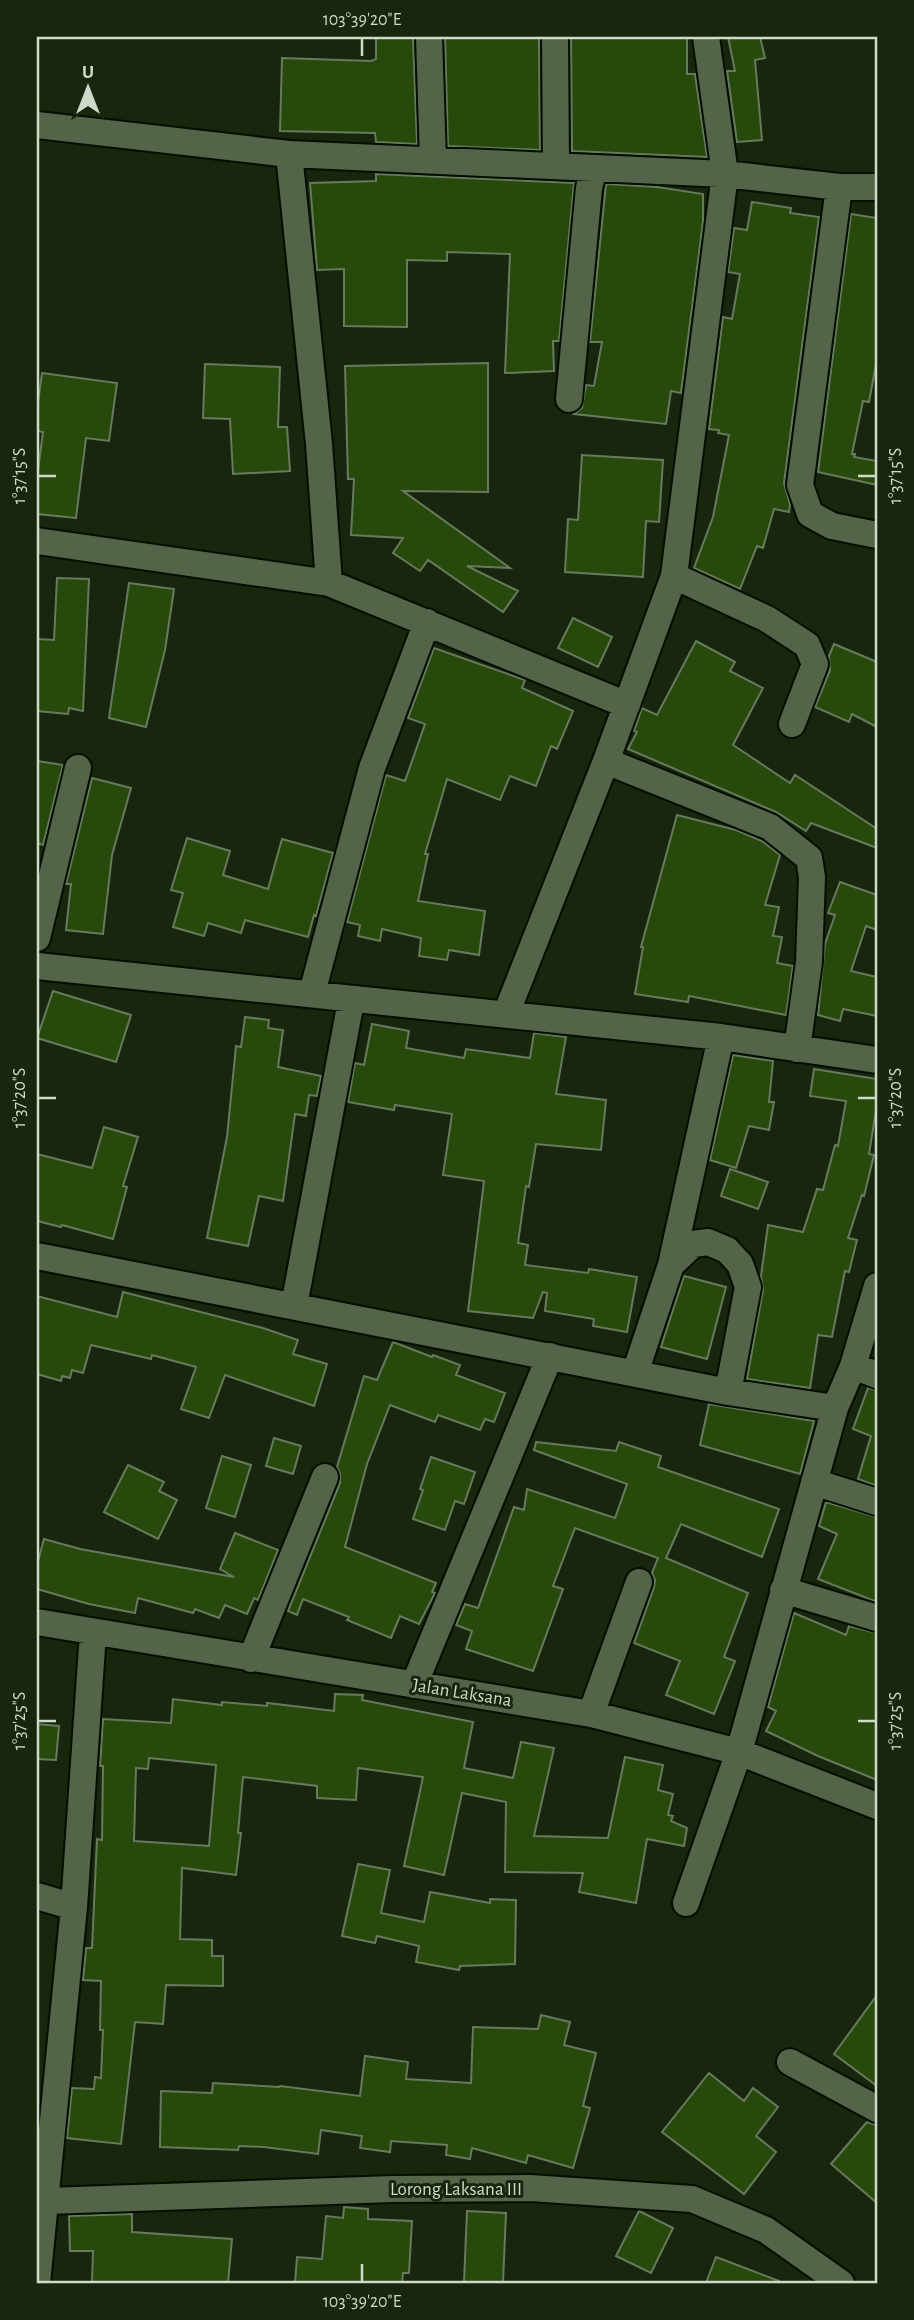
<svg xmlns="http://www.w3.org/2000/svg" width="914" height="2320" viewBox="0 0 914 2320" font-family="'Alegreya Sans',sans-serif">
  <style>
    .building { fill: #27490b; stroke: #687a5e; stroke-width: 2; fill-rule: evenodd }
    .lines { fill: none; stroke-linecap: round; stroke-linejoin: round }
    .minor-casing { stroke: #030f00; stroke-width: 30 }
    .minor { stroke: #536449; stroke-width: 26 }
    .ticks { fill: none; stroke: #cfdaca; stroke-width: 2.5 }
    .labels { text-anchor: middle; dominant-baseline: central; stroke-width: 6; stroke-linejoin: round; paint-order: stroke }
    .street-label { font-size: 19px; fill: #cfdaca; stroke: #17260d }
    .neatline { fill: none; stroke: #cfdaca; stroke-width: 2.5 }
    .ticks-label { font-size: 18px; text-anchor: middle; fill: #cfdaca }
  </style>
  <rect width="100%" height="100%" fill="#17260d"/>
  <path class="building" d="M376,37H413L417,144L376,142L375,133L280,131L282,58L371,61L376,59Z
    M445,37H539L540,150L448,146Z
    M571,37H687V74H695L707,157L572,151Z
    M728,37H760L765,58L755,60L762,140L737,142L727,71H735Z
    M376,174L574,183L559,341H553L554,371L505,373L510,254L447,252V261L407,260V327L344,326V269L317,270L310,183L376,181Z
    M606,184L657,187L703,194V222L681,393L671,391L666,424L574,414L582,408L586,385L594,386L602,342H590Z
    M752,202L791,208L790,213L819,217L784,483L790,504L789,512L774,509L763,548L757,546L740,589L694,568L713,517L729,435L718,433L719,430L709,429L723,317L732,319L740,274L728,272L734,228L747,230Z
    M851,214L877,218V359L869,402L863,401L852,454H855L854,457L877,461V485L818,472Z
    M488,363V492L403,491L510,568L467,566L518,591L503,612L428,560L420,571L393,553L403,538L351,535L354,479H348L345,366Z
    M205,364L280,367L278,427H287L290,471L233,474L230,419L203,418Z
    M42,373L117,383L109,441L86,438L76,518L37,514V478L43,432L37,431V410Z
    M582,455L663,460L659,522L646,521L643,577L565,572L568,519L578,520Z
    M57,578L89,579L83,711L69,708L68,714L37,711V639L54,640Z
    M129,583L174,589L165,650L146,727L109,718Z
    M573,618L612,637L598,667L558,648Z
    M696,641L735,662L730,671L763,688L733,745L790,783L795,775L877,829V848L811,823L806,831L776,812L628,749L637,732L634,731L642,708L657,715Z
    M834,644L877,662V727L852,714L849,722L815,707L830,670L829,656Z
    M434,648L525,680L522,688L573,711L557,749L551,746L536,786L510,776L500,800L447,779L425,854H428L418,901L485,911L479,955L449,950L447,960L419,956L421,938L382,929L380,941L358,936L360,925L347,922L386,775L405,781L425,724L408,718Z
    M37,761L63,765L43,845L37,843Z
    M92,778L131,788L112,855L103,934L66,930L71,884H66Z
    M677,815L736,830L762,841L780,855L765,905L779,907L773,936L782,937L777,963L793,966L786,1015L689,996L688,1002L635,994L643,947H641Z
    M187,838L230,851L223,875L268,889L282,839L333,853L316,916L314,915L308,937L245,920L241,933L208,923L204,936L173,927L183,893L171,890Z
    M840,882L877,895V930L866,926L851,971L877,977V1016L843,1009L840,1021L818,1015L825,944L835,915L828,913Z
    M53,991L131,1015L116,1062L37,1038Z
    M245,1017L269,1020L268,1028L283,1030L278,1067L321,1076L317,1096L309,1095L306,1116L295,1114L283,1201L259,1196L248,1246L207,1238L227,1137L236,1046L241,1047Z
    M372,1024L409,1031L406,1048L464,1058L466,1049L530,1058L534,1033L566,1037L556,1094L606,1100L601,1150L536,1144L529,1187L526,1186L518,1243L528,1245L525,1265L588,1273L589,1269L637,1277L627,1332L593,1326L594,1319L545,1311L547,1293L543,1292L533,1318L468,1311L484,1181L443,1175L452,1114L395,1105L394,1110L348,1102L355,1063L364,1065Z
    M733,1055L773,1061L769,1102H774L769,1130L749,1126L736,1168L710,1160Z
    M814,1069L877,1079V1104L869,1154L874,1155L864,1196L862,1195L848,1238L857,1240L849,1272L845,1271L832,1337L818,1335L810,1388L747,1379L763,1290L761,1276L768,1225L803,1232L817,1189L823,1190L835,1145L838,1146L846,1101L810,1096Z
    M104,1127L138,1137L123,1186L127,1187L113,1239L62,1225L61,1227L37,1221V1154L92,1168Z
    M730,1169L768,1182L758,1209L721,1196Z
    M684,1276L726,1287L707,1359L661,1347Z
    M123,1292L263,1328L298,1340L293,1354L327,1364L314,1406L225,1375L209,1418L181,1409L196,1367L152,1355L151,1359L91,1345L83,1373L72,1370L70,1378L62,1376L61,1381L37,1374V1296L117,1317Z
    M393,1342L432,1357L433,1355L460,1365L456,1375L505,1393L494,1422L485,1419L480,1430L438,1415L435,1422L390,1405L367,1464L345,1547L436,1583L432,1592L435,1593L419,1624L400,1616L391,1638L347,1620L349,1617L303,1599L297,1615L288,1611L340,1483V1474L337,1467L364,1376L377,1380Z
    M868,1388L877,1390V1486L858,1479L871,1436L853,1429Z
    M709,1404L814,1421L800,1474L700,1445Z
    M274,1438L301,1446L293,1474L266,1466Z
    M536,1442L616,1451L619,1442L661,1456L658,1467L779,1509L762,1557L681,1524L666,1558L748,1593L724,1657L735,1661L714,1714L666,1695L680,1661L634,1643L654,1587L655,1580L652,1573L658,1558L575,1528L553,1586L563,1589L533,1671L466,1649L472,1631L456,1625L465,1604L478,1608L514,1507L524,1510L527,1489L615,1518L627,1484L534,1450Z
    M222,1456L251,1465L235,1517L206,1508Z
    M431,1457L475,1472L464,1504L455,1501L445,1530L413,1519L423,1490L420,1489Z
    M128,1465L164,1482L159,1491L177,1500L158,1539L104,1512Z
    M826,1502L877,1517V1602L818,1579L837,1534L819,1526Z
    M235,1533L278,1550L258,1600L254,1598L247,1614L225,1605L219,1618L195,1609L193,1613L138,1598L135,1613L89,1604L37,1589V1565L44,1539L80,1549L234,1577L220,1569Z
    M794,1613L846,1635L849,1626L877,1633V1780L818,1756L766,1731L776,1711L768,1707Z
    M335,1694L363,1695L362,1700L473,1722L464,1768L513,1778L521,1742L554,1748L534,1836L608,1838L625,1757L663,1765L658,1790L673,1794L668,1815L673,1816L671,1821L687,1828L684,1846L647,1839L636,1903L579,1892L583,1873L505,1872L506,1802L462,1793L444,1875L404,1866L423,1777L358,1768L356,1800L317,1798V1786L243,1777L238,1833H241L236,1875L182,1868L180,1939L212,1940V1956H223V1986L166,1985L163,2024L135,2022L121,2144L67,2138L72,2088L94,2089L95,2077L101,2078L103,2030H100L101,1981L83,1980L86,1948H92L97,1839L102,1840L103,1766H100L103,1719L171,1723L173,1699L222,1705V1702L267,1706V1703L334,1711ZM149,1758L216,1765L209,1846L134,1841L136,1768L148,1769Z
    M37,1724L59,1726L56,1760L37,1759Z
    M358,1864L390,1870L381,1913L424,1922L430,1892L490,1903V1899L516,1900L515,1964L460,1966L459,1970L416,1962L419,1946L377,1936L375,1943L342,1936Z
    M877,1995V2086L834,2054Z
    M541,2015L570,2022L564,2045L596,2053L583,2106L590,2108L573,2168L528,2155L526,2163L472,2148L470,2159L446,2155L447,2145L391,2141L390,2152L360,2148L362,2136L321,2130L318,2154L264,2147L239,2146L238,2150L160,2147L161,2091L212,2093L213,2083L279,2087L280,2086L360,2096L365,2056L408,2062L406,2079L471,2083L473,2027L538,2029Z
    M709,2073L744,2101L753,2088L778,2107L756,2136L776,2152L744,2194L662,2132Z
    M867,2122L877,2125V2203L831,2164Z
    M344,2207L368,2209V2219L412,2221L409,2273H403L402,2283H295L297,2257L322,2259L326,2216L343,2218Z
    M467,2211L506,2213L503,2283H464Z
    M639,2211L673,2228L651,2273L616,2256Z
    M132,2214V2232L232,2239L228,2283H92L93,2251H70L69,2216Z
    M716,2257L779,2281V2283H706Z"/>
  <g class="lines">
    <g class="minor-casing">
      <path id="minor" d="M429,37L433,160
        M555,37L556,166
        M37,125L289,154L725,174L839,187H877
        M289,154L319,444L329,583
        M839,187L800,485L810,514L832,526L877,535
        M569,399L589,188L594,169
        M37,541L329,583L627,705
        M674,576L767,619L807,645L815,664L792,724
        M606,761L770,827L809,858L812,877L809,962L797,1049
        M37,938L78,768
        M37,966L721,1037L877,1060
        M312,993L372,768L427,622
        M506,1014L606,761L674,576L725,174L706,37
        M37,1256L728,1392L835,1408
        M671,1265L693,1244L708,1242L727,1250L740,1264L748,1287L728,1392
        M294,1306L351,1001
        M853,1366L877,1375
        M635,1373L671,1265L721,1037
        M814,1482L877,1502
        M783,1590L877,1618
        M37,1622L591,1714L739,1752L877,1806
        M251,1659L325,1477
        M414,1685L550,1356
        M591,1714L639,1582
        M37,1896L74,1907
        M686,1903L739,1752L835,1408L853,1366L877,1286
        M790,2062L877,2109
        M47,2201L393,2189L530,2188L692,2199L766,2230L841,2283
        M37,2283L74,1907L93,1633"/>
    </g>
    <use href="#minor" class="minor"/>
  </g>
  <path class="ticks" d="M362,38V56M38,476H56M858,476H876M38,1098H56M858,1098H876M38,1721H56M858,1721H876M362,2264V2282"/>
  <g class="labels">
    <g class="street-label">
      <text transform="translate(462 1693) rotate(9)">Jalan Laksana</text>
      <text x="456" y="2189">Lorong Laksana III</text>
    </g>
  </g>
  <rect width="914" height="2320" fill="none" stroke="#17260d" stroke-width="77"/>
  <g transform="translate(88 88)" stroke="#17260d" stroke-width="5" paint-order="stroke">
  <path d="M0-5L12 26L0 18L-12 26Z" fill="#cfdaca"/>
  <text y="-10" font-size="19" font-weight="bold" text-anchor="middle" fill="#cfdaca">U</text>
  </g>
  <rect x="38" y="38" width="838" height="2244" class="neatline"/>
  <g class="ticks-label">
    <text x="362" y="25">103°39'20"E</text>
    <text transform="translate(19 476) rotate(-90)" y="6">1°37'15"S</text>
    <text transform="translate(895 476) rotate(-90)" y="6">1°37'15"S</text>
    <text transform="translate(19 1098) rotate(-90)" y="6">1°37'20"S</text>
    <text transform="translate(895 1098) rotate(-90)" y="6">1°37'20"S</text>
    <text transform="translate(19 1721) rotate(-90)" y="6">1°37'25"S</text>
    <text transform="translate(895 1721) rotate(-90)" y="6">1°37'25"S</text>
    <text x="362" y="2307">103°39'20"E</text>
  </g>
</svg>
